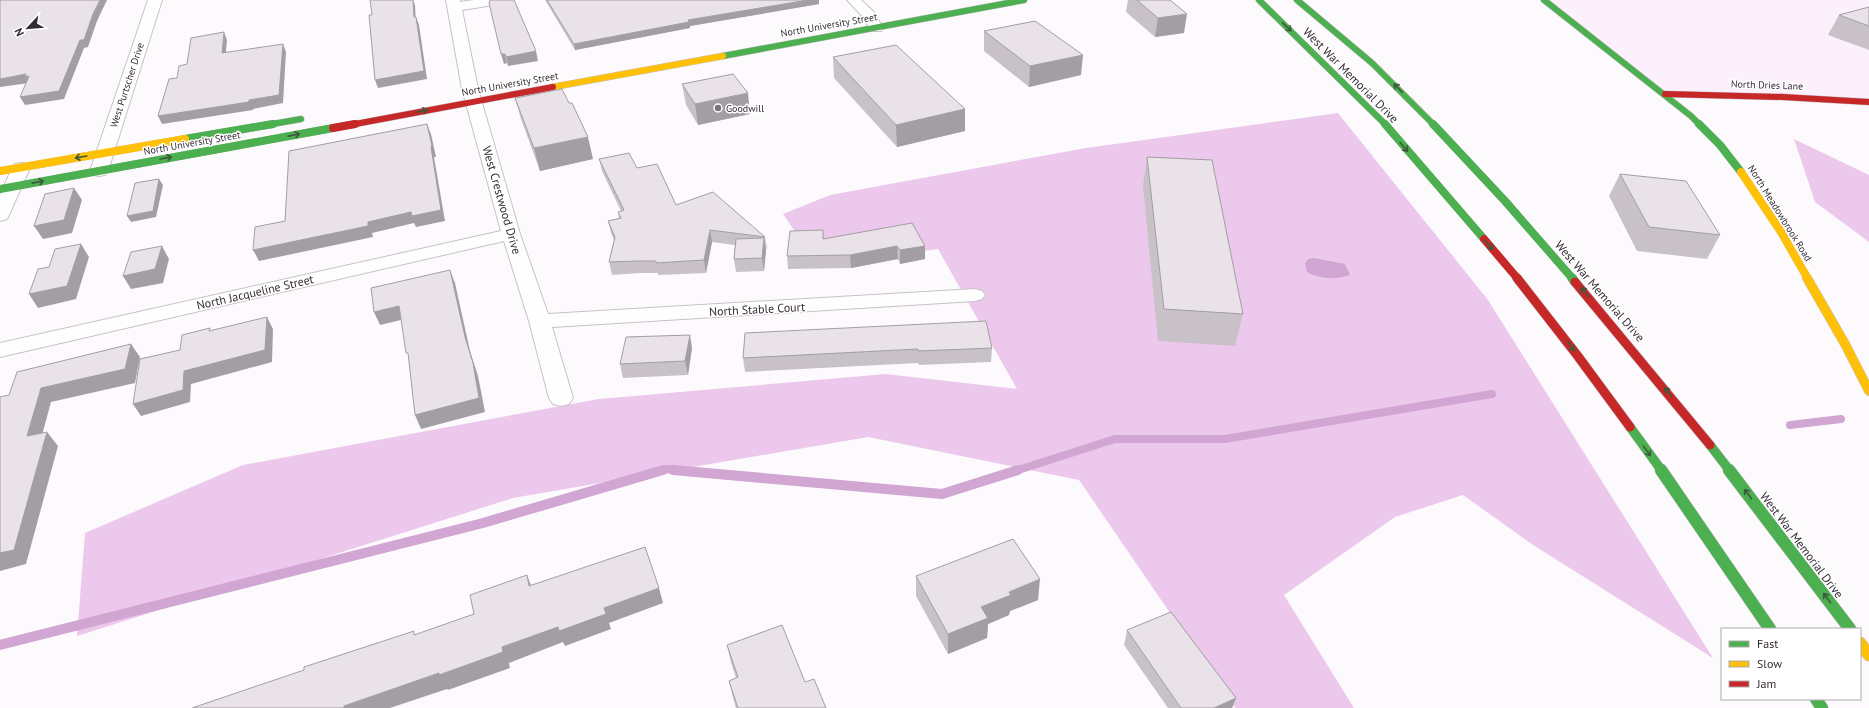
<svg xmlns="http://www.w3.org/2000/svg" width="1869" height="708" viewBox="0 0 1869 708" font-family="'PT Sans',sans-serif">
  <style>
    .built { fill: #fcf0fc }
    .forest { fill: #ecc8ec }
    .water { fill: #d2a6d2 }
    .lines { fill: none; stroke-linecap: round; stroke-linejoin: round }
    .stream-far1 { stroke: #d2a6d2; stroke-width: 8 }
    .stream { stroke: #d2a6d2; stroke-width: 10 }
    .street-casing { stroke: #c7c1c7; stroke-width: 2 }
    .fast-far3-casing { stroke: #c7c1c7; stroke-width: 7 }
    .fast-far2-casing { stroke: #c7c1c7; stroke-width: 8 }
    .fast-far1-casing { stroke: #c7c1c7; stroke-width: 10 }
    .fast-casing { stroke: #c7c1c7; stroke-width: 13 }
    .slow-far3-casing { stroke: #c7c1c7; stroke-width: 7 }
    .slow-far2-casing { stroke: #c7c1c7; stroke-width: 8 }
    .slow-far1-casing { stroke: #c7c1c7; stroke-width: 10 }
    .slow-casing { stroke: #c7c1c7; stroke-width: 13 }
    .jam-far2-casing { stroke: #c7c1c7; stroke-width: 7 }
    .jam-far1-casing { stroke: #c7c1c7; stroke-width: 8 }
    .jam-casing { stroke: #c7c1c7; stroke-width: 10 }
    .street { fill: #fffeff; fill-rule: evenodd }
    .fast-far3 { stroke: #4caf50; stroke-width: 6 }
    .fast-far2 { stroke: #4caf50; stroke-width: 8 }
    .fast-far1 { stroke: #4caf50; stroke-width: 9 }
    .fast { stroke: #4caf50; stroke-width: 12 }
    .slow-far3 { stroke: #ffc107; stroke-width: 6 }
    .slow-far2 { stroke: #ffc107; stroke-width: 8 }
    .slow-far1 { stroke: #ffc107; stroke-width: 9 }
    .slow { stroke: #ffc107; stroke-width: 12 }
    .jam-far2 { stroke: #c62828; stroke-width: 6 }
    .jam-far1 { stroke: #c62828; stroke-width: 8 }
    .jam { stroke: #c62828; stroke-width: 9 }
    .wall { fill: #c8c2c8 }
    .shaded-wall { fill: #a39ea3 }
    .building { fill: #e9e2e9; stroke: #a39ea3 }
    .oneway { stroke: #3d593e }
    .poi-dot { fill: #7b737b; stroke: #fff; stroke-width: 1.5 }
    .labels { text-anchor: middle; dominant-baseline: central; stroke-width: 3; stroke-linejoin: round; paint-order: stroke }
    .far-street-label { font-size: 10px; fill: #352b35; stroke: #fff }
    .far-poi-label { font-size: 10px; fill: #352b35; stroke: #fff; text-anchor: start }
    .street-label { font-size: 12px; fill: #352b35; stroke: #fff }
  </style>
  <rect width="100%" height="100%" fill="#fdfafd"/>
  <path class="built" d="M1544,0H1869V103L1665,94Z"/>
  <path class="forest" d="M1338,113L1488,300L1713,658L1533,545L1463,495L1395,517L1284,595L1354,708H1235L1079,480L868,437L513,498L77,636L85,533L243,465L599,399L886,374L1017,389L938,249L818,265L783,214L830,195L1086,148Z
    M1794,139L1869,175V242L1815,202Z"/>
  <path class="water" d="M1314,258L1345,264L1350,275C1337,280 1319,279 1307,272L1305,263L1308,259Z"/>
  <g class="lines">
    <path class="stream-far1" d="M1790,425L1841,419
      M659,471L665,469L684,471
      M1015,471L1115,439H1225L1492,394"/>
    <path class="stream" d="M673,470L942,494L1018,470
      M0,645L483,523L663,470"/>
    <g class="street-casing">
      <path id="street" d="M148,0H162L108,171L105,175L99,176L93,175L90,171Z
        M446,0H460V2L474,0H507L505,3L500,4L462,10L478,89L520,234L548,314L975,289L982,291L985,295L982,299L975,301L552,327L573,398L569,404L561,406L553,404L549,398L529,321L504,241L0,357V343L501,231L462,89Z
        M847,0H861L874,12L883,28L881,31H871L863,17Z
        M21,163L27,164L30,168L9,215L7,219L0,221V195L12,168L15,164Z"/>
    </g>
    <g class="fast-far3-casing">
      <path id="fast-far3" d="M1259,0L1386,125
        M1297,0L1372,63L1434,125
        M1544,0L1691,116L1700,125
        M723,56L1024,0
        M267,125L301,119"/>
    </g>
    <g class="fast-far2-casing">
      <path id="fast-far2" d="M1385,124L1484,239
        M1433,124L1505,201L1573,279
        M1699,124L1720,145L1741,172
        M185,139L273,124
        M0,189L333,128"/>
    </g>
    <g class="fast-far1-casing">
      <path id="fast-far1" d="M1572,278L1575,282
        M1630,427L1662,471
        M1710,445L1730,471"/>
    </g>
    <g class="fast-casing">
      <path id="fast" d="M1661,470L1770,629
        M1729,470L1850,629
        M1816,699L1822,708"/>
    </g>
    <g class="slow-far3-casing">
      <path id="slow-far3" d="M553,87L723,56"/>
    </g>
    <g class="slow-far2-casing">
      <path id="slow-far2" d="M0,171L185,139
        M1741,172L1781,232L1808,279"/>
    </g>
    <g class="slow-far1-casing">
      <path id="slow-far1" d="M1807,278L1845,344L1869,391"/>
    </g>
    <g class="slow-casing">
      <path id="slow" d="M1860,643L1869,655"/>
    </g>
    <g class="jam-far2-casing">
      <path id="jam-far2" d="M1665,94L1783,97L1869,102
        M350,125L553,87"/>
    </g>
    <g class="jam-far1-casing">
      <path id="jam-far1" d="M333,128L355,124
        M1484,239L1518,279"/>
    </g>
    <g class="jam-casing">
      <path id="jam" d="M1517,278L1577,355L1630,427
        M1575,282L1710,445"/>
    </g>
    <use href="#street" class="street"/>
    <use href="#fast-far3" class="fast-far3"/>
    <use href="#fast-far2" class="fast-far2"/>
    <use href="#fast-far1" class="fast-far1"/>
    <use href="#fast" class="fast"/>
    <use href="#slow-far3" class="slow-far3"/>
    <use href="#slow-far2" class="slow-far2"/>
    <use href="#slow-far1" class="slow-far1"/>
    <use href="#slow" class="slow"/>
    <use href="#jam-far2" class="jam-far2"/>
    <use href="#jam-far1" class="jam-far1"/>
    <use href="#jam" class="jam"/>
  </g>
  <path class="wall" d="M545,0H819V4L690,26V28L575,50Z
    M1128,0H1170L1184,33L1155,37L1126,12Z
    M1869,7V50L1828,35L1839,15Z
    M984,31L1081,75L1029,87L984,51Z
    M833,57L965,109V131L897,147L834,78Z
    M682,84L750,114L698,125L686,105Z
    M515,98L593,159L540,171L521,119Z
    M1147,157L1243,314L1235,346L1158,341L1143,186Z
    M599,159L637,168L676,205L765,237L767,249H766L764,271L736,272L734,259L735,245L712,242L706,273L658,275V273H641L612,275L609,262L614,240L611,233L608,221L619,218L618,212L621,211L602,171Z
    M1620,174L1720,235L1707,259L1637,251L1609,196Z
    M912,223L925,259L900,264L898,259L851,268L788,269L787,256L823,230L824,239Z
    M745,333L992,348L991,362L919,365L918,363L745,372L743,358Z
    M692,348L688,375L623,378L620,364Z
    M916,576L1038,600L1010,611L1009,615L988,624L987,638L948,654L916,596Z
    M1127,630L1236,698L1232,708H1168L1124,645Z
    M727,645L805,682L826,708H736L733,698L729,681L736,678L731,663Z"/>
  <path class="shaded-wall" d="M100,0H107L97,21L88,47L84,48L64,99L25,105L20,97L80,40Z
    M413,0L415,5L416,25L414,17Z
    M808,0H819V4L690,26V28L575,50L574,44L688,20Z
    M1187,14L1184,33L1155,37L1158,18Z
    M416,17L419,25L427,79L378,88L375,80Z
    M224,32L227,40L225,62L222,53Z
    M283,44L286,52L283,103L253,109V110L162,124L158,116L249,100Z
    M536,51L538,61L508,66L506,57Z
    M501,54H505L507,63L504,64Z
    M1083,55L1081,75L1029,87L1030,66Z
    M26,74L29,76V83L0,87V79Z
    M748,93L750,114L698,125L695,104Z
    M965,109V131L897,147L896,125Z
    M427,124L431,134L436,157H434L445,221L416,227L414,223L372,233L373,237L259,261L253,250Z
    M588,137L593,159L540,171L534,148Z
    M159,179L163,185L156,217L131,222L127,216Z
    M74,188L82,200L72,233L43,239L34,226Z
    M710,230L712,242L706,273L704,260Z
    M764,238L766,251L764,271L762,258Z
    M81,244L89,257L76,299L38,308L29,294Z
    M162,246L169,259L163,283L131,289L123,276Z
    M897,246L898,259L851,268L850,255Z
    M925,246V259L900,264V250Z
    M450,270L455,283L470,351L478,376L485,412L421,429L415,415L465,337Z
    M399,306L405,319L380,325L374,312Z
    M267,317L273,329L272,362L191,384L190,402L141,416L133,404L184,371Z
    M690,335L692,348L688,375L685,361Z
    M131,344L140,357L135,383L51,402L38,450L27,436L41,388Z
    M47,432L58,446L26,564L0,571V553Z
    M527,575L533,591L529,586Z
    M1040,579L1038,600L1010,611L1009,615L988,624L987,638L948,654V634L981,607L1009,592Z
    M659,588L663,603L609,623L611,629L565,646L563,642L509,663L510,668L448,690L447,689L390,708H344V706L502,647L604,608Z
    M1236,698L1232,708H1214Z"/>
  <path class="building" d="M0,0H100L93,14L84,40H80L59,91L20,97L29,76L25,77L26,74L0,79Z
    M370,0H413L414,17H416L424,71L375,80L369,15H372Z
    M490,0H514L536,51L506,57L505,54H501L489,3Z
    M547,0H808L688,20L689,22L574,44Z
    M1137,0H1170L1187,14L1158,18Z
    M1869,7V26L1839,15Z
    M1035,21L1083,55L1030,66L984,31Z
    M224,32L222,53L283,44L279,95L249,100V102L158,116L169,79L177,78L179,66L187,64L191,38Z
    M896,45L965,109L896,125L833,57Z
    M733,74L748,93L695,104L682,84Z
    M562,89L569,103H572L588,137L534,148L515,98Z
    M427,124L432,146L431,147L441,210L412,216L411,212L368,222V226L253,250L255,227L285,221L289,151Z
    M629,153L637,168L657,164L676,205L713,192L765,237L710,230L704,260L656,263V261H638L609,262L615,237L608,221L621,218L618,212L624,210L599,159Z
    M1147,157L1212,160L1243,314L1164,309Z
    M1620,174L1686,181L1720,235L1649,227Z
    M159,179L153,211L127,216L135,183Z
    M74,188L64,220L34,226L45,194Z
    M912,223L925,246L900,250L897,246L850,255L787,256L790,231L823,230V239Z
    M764,238L762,258L734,259L736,239Z
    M81,244L67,286L29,294L38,269L49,267L55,249Z
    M162,246L155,269L123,276L131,252Z
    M450,270L465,337L473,363L479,398L415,415L408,353H406L399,306L374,312L371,288Z
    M267,317L265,350L184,371L183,390L133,404L140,359L180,350L182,335L210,328L209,331Z
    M986,321L992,348L918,351V349L743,358L745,333Z
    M690,335L685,361L620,364L626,337Z
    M131,344L125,369L41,388L27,436L47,432L14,550L0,553V397L9,395L17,372Z
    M1013,539L1040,579L1009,592L1011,595L981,607L988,618L948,634L916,576Z
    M645,547L659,588L604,608L606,614L559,631L558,627L502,647L503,652L439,675V673L344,706V708H192L304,670V667L414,631V635L474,614L470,595L527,575L529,586Z
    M1171,612L1236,698L1214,708H1181L1127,630Z
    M782,625L805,682L814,679L826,708H738L729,681L738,677L727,645Z"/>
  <defs><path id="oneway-shaft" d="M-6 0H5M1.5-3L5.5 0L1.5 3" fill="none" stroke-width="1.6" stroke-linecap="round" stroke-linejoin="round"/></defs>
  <g class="oneway">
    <use href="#oneway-shaft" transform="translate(1287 27) rotate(44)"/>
    <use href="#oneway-shaft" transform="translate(1398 88) rotate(-134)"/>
    <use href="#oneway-shaft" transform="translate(422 111) rotate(-11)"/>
    <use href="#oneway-shaft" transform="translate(294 135) rotate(-11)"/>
    <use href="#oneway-shaft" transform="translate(1404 147) rotate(49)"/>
    <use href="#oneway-shaft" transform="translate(81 157) rotate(170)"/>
    <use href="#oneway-shaft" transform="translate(166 158) rotate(-10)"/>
    <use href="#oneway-shaft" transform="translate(38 182) rotate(-11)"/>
    <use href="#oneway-shaft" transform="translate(1489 245) rotate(49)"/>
    <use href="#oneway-shaft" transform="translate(1585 292) rotate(-131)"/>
    <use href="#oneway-shaft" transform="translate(1571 346) rotate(53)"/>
    <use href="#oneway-shaft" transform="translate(1668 392) rotate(-128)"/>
    <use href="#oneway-shaft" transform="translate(1647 451) rotate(54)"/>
    <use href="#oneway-shaft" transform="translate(1748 494) rotate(-127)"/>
    <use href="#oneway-shaft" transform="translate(1827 598) rotate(-126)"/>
  </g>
  <circle class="poi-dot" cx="718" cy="108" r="4"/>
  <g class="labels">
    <g class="far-street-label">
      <text transform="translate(829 25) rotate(-10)">North University Street</text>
      <text transform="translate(510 84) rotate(-10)">North University Street</text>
      <text transform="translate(127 85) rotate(-72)">West Purtscher Drive</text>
      <text transform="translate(1767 85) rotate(2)">North Dries Lane</text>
      <text transform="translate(192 143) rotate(-10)">North University Street</text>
      <text transform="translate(1780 213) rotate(58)">North Meadowbrook Road</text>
    </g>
    <g class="far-poi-label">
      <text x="726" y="108">Goodwill</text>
    </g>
    <g class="street-label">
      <text transform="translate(1351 75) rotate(45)">West War Memorial Drive</text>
      <text transform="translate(502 200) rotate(74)">West Crestwood Drive</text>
      <text transform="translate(1600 291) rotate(49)">West War Memorial Drive</text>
      <text transform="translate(255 292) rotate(-13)">North Jacqueline Street</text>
      <text transform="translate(757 309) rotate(-3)">North Stable Court</text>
      <text transform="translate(1802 545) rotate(53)">West War Memorial Drive</text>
    </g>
  </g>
  <rect x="1721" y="628" width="140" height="72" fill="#ffffff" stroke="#aeaaae"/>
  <rect x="1729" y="641" width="20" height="6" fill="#4caf50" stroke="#aeaaae"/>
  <text x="1757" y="648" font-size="12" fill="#352b35">Fast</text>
  <rect x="1729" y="661" width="20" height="6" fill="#ffc107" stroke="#aeaaae"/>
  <text x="1757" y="668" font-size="12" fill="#352b35">Slow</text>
  <rect x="1729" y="681" width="20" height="6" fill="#c62828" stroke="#aeaaae"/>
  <text x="1757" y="688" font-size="12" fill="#352b35">Jam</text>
  <g transform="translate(28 28) rotate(244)" stroke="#ffffff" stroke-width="3" paint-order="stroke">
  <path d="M0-3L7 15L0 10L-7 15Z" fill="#352b35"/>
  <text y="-6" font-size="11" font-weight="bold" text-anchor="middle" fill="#352b35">N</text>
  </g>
</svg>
